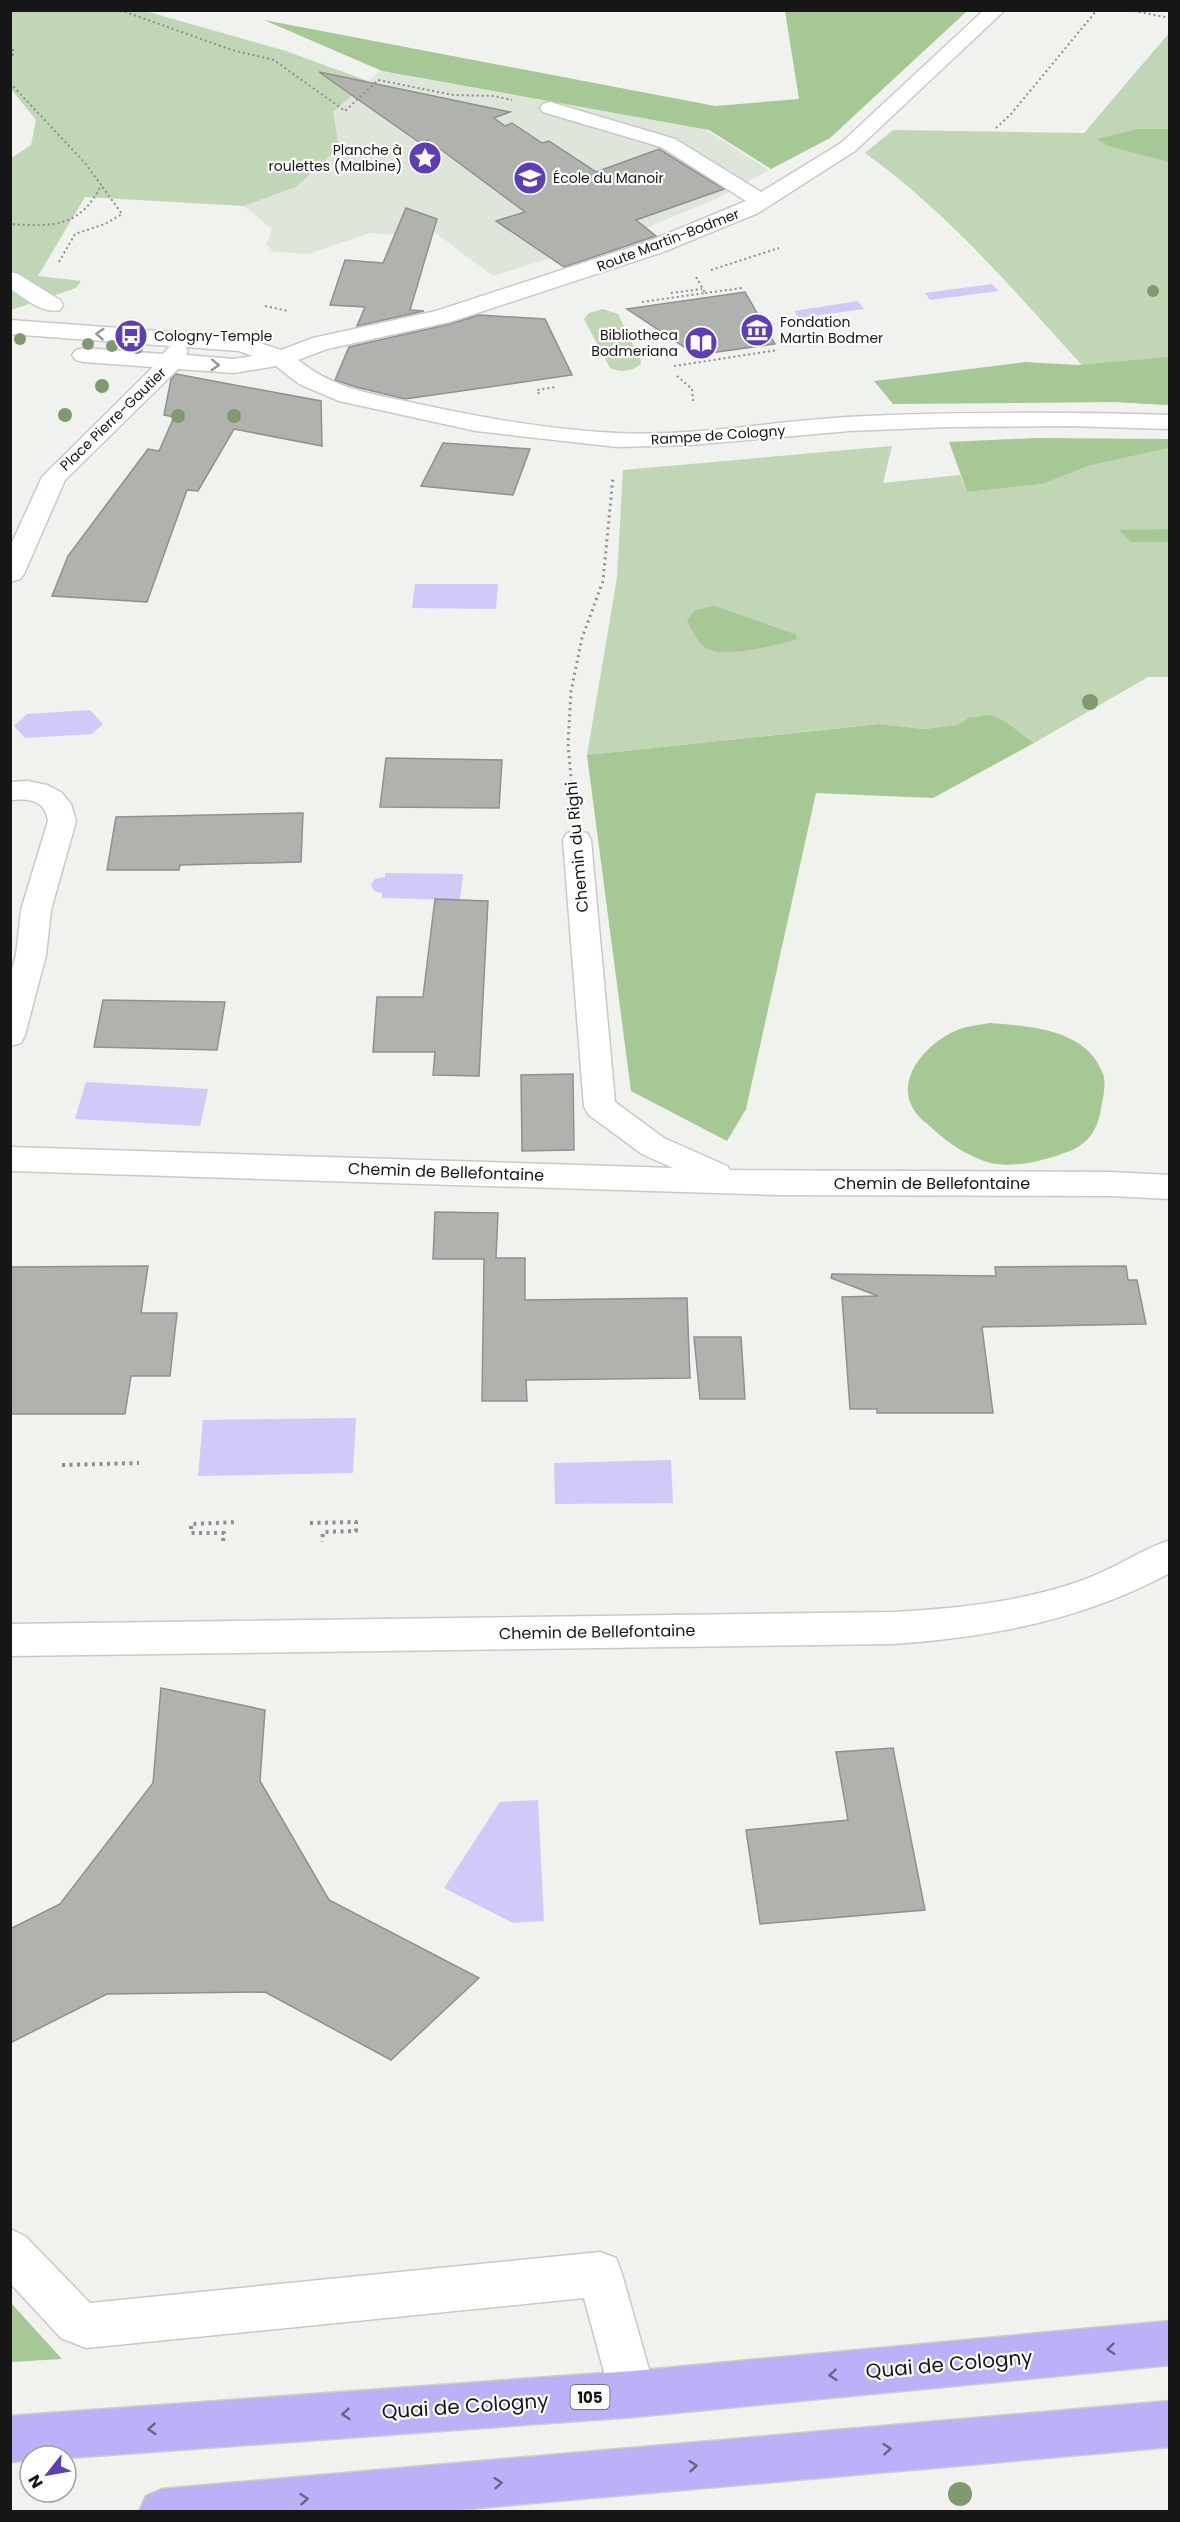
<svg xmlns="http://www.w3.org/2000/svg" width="1180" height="2522" viewBox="0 0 1180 2522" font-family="Poppins,sans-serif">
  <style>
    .built { fill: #dee5da }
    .green { fill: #c0d6b5 }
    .forest { fill: #a5c894 }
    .water { fill: #cfcaf8 }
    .building { fill: #afb2ad; stroke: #8e918d; stroke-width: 1.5 }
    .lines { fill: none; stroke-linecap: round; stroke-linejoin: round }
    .minor-casing { stroke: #c7cac6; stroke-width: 3 }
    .major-casing { stroke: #ccc; stroke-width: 3 }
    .path-far2 { stroke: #8d8f8c; stroke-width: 2; stroke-dasharray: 2 3; stroke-linecap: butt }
    .path-far1 { stroke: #8d8f8c; stroke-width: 3; stroke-dasharray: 2 4; stroke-linecap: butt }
    .path { stroke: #8d8f8c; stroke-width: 4; stroke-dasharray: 3 4.5; stroke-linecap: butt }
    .minor { fill: #fff; fill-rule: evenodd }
    .major { fill: #bdb0f8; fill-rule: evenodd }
    .tree { fill: #81996e }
    .oneway { stroke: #969696 }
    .oneway2 { stroke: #696386 }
    .labels { text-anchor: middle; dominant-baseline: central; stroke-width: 4.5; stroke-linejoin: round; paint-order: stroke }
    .far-poi-label { font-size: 14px; fill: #151615; stroke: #fff; text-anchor: start }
    .far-street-label { font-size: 14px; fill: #151615; stroke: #fff }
    .shield { fill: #fff; stroke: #5b5c5b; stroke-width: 1.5 }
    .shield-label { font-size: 15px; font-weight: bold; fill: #151615 }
    .street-label { font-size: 16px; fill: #151615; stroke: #fff }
    .near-street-label { font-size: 20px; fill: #151615; stroke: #fff }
  </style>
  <rect width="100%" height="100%" fill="#eff2ed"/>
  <path class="built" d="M380,71L704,129L769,170L718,198L646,228L595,247L589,246L493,276L432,230L399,235L370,233L308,254L268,251L270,246H266L272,229L244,206L296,187L333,112Z"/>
  <path class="green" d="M11,11H145L286,51L368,81L333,112L339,147L296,187L244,206L85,197L38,276L81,281L76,288L11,310L10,159L31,145L36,120L11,89Z
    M1169,33V405L1116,402C1036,317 960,221 865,153L893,130L1084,133Z
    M603,309L618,314L641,361V364C631,372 621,373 610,368L584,319L589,313Z
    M892,446L883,483L960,475L967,492L1043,484L1088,466L1169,448V529L1120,531L1130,542H1169V677H1148L1034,743L1006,722L968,718L957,725L924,729L878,724L587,755L617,578L623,470Z"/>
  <path class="forest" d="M785,11H967L830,138L771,169L709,130L382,71L264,20L715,106L799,99Z
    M1138,129H1169V162L1108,146L1097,139Z
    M1169,357V405L1116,402L893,404L874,381L1025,362L1078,365Z
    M1035,438L1169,439V448L1088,466L1043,484L967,492L949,442Z
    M1169,529V542H1130L1119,530Z
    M715,606L797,635L796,640C775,644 726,660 706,648C697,642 692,630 687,621L695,610Z
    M991,715L1006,722L1034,743L933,798L816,793L746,1109L727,1141L631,1091L587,755L879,724L924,729L957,725L968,718Z
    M990,1023C1030,1026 1087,1029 1103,1074C1107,1085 1102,1102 1100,1114C1096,1133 1085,1146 1067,1152C1044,1161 1011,1169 987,1162C966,1155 948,1143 933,1129C928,1124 920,1119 916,1113C892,1081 926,1044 955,1031C965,1026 979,1025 990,1023Z
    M10,2303H11L62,2359L11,2362Z"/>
  <path class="water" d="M992,284L998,291L930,300L925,293Z
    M858,301L864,309L799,318L794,311Z
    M415,584H498L496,609L412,608Z
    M90,710L103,724L92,734L25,738L14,726L27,714Z
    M385,873L463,874L460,900L382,898V893L374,891L371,885L375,879L385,877Z
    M86,1082L208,1089L200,1126L75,1119Z
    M356,1418L353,1473L198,1476L203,1420Z
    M671,1460L673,1503L555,1504L554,1463Z
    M538,1800L544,1921L513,1923L444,1888L500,1802Z"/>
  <path class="building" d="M319,72L510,112L494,118L505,126L512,123L542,143L549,141L596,172L659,149L724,189L636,220L656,236L564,267L496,221L525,212L428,140L420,143Z
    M406,208L437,219L410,310L424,311L357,326L365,307L330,305L345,260L383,263Z
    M745,292L775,344L696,355L627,309Z
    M479,315L545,319L572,375L405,399L356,387L335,380L349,347L450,324Z
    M176,374L321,401L322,446L234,429L198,491L187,490L147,602L52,596L68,556L148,449L159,451L174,417L164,415L171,379Z
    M443,443L530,449L513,495L421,486Z
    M386,758L502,760L499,808L380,807Z
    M303,813L301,862L180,865L179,870H107L116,817Z
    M435,899L488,901L479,1076L433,1075L435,1052H373L377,997H423Z
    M103,1000L225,1002L217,1050L94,1047Z
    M573,1074L574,1150L522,1151L521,1075Z
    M435,1212L498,1213L496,1258H525V1300L687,1298L690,1378L526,1380L527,1401H482L484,1259H433Z
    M148,1266L141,1313H177L170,1376H131L125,1414H10V1267Z
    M1126,1266L1128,1280H1137L1146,1324L982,1327L993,1413H877V1409H850L842,1297L878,1296L831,1278L832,1274L996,1276L995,1267Z
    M694,1337H741L745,1399H700Z
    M161,1688L265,1710L260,1781L329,1900L479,1978L391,2060L265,1992L107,1994L10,2043V1929L60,1904L153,1783Z
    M893,1748L925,1910L760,1924L746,1830L848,1820L836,1752Z"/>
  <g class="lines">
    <g class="minor-casing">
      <path id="minor" d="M984,10H1005L855,151L758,213L663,252L450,322L327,349L298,360C335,390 374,394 419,404C482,418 553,430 617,433C700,437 783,419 866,416C967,412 1068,412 1170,415V429L1069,426L948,427L849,431L690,445L617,447L476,431L339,401L299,384L276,366L234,373L178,369L65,480L24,574L20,579L10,582V547L42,477L153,367L84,362L76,360L72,355L76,350L84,348L163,354L170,346L10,334V320L242,337L281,350L313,338L436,311L647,242L746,201L661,147L543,112L540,108L543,104L550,102L557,104L675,139L761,192L841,143ZM185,347L239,351L253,356L234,359L186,355L188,351Z
        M10,272L18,274L60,300L63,305L60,310C42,314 25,298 10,289Z
        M28,781L47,785L61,792L71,804L76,821L51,910L46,955L25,1035L21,1043L10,1046V976L16,955L21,910L48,821C45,800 30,798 10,800V782Z
        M577,831L587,833L591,840L615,1102L664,1138L727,1166L730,1170L1110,1172L1170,1175V1199L1110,1196L776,1195L10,1171V1147L673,1168L642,1154L589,1115L584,1107L563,840L567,833Z
        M1170,1540V1573C1083,1620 991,1637 893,1644L10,1656V1624L893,1612C959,1608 1024,1602 1086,1579C1115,1568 1141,1550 1170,1540Z
        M10,2229L25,2236L90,2303L600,2252L616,2258L622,2274L656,2394L649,2410L633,2417L617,2410L610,2394L584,2298L86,2348L61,2338L10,2283Z"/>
    </g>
    <g class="major-casing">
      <path id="major" d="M1170,2321V2365L633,2417L66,2458L30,2456V2460L10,2462V2416L633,2371Z
        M1170,2401V2447L432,2512H139L146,2496L162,2489Z"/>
    </g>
    <path class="path-far2" d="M120,10L232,50L274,60L345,111L378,80L453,95L494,96L512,100
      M1129,10L1170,18
      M10,45L14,52L10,61
      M10,83L85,163L101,185C81,227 53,227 10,224
      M996,128L1011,114L1097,10
      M59,262L75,234L105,224L122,214L101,185
      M711,270L779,248
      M671,293L702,289
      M705,293L742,288
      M642,302L705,293L695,275
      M265,306L288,311
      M674,366L778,350
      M677,376L692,389L693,401
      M539,394L537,390L556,387"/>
    <path class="path-far1" d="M573,800L568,744L571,691L582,638L603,581L613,477"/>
    <path class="path" d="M62,1465L139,1463
      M310,1523L356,1522V1531L323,1532L322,1542
      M223,1541L224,1533H191V1524L238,1522"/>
    <use href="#minor" class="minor"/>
    <use href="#major" class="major"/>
  </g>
  <g class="tree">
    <circle cx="1153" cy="291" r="6"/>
    <circle cx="20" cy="339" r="6"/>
    <circle cx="88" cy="344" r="6"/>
    <circle cx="112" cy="346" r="6"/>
    <circle cx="137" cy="348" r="6"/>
    <circle cx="102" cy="386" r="7"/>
    <circle cx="65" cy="415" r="7"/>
    <circle cx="178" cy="416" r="7"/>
    <circle cx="234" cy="416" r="7"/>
    <circle cx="1090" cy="702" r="8"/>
    <circle cx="960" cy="2494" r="12"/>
  </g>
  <defs><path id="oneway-chevron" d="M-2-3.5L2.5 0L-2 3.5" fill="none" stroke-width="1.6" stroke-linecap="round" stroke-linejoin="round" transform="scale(1.5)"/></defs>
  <g class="oneway">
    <use href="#oneway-chevron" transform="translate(100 334) rotate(-176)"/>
    <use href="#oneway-chevron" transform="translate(215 365) rotate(3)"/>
  </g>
  <g class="oneway2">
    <use href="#oneway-chevron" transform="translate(1111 2349) rotate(175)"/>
    <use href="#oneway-chevron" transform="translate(833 2375) rotate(175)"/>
    <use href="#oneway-chevron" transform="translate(346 2414) rotate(176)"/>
    <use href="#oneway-chevron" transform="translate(152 2429) rotate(176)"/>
    <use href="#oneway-chevron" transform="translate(887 2449) rotate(-5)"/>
    <use href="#oneway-chevron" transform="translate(693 2466) rotate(-5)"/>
    <use href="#oneway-chevron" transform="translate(498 2483) rotate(-5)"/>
    <use href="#oneway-chevron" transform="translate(304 2499) rotate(-5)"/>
  </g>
  <defs>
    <g id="sight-disc" transform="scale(1.725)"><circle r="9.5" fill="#5d3eb6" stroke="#fff"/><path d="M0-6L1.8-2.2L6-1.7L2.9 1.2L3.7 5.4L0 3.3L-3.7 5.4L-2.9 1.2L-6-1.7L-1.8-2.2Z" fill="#fff"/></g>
    <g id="school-disc" transform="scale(1.725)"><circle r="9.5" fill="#5d3eb6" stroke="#fff"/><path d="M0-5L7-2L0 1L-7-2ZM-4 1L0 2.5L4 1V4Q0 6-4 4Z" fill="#fff"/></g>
    <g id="museum-disc" transform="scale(1.725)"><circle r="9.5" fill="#5d3eb6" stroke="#fff"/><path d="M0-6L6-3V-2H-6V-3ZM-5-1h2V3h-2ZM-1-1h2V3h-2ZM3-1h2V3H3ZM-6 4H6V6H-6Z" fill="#fff"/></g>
    <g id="bus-disc" transform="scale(1.725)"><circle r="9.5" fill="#5d3eb6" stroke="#fff"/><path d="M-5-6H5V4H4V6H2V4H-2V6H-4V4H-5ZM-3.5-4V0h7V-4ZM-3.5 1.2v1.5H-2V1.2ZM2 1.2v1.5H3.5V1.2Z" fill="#fff"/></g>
    <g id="library-disc" transform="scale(1.725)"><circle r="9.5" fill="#5d3eb6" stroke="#fff"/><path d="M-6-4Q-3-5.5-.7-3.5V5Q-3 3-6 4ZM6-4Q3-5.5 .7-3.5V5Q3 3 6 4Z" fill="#fff"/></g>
  </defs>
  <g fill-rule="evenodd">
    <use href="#sight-disc" x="425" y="158"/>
    <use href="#school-disc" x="530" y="178"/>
    <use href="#museum-disc" x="757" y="330"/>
    <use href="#bus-disc" x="131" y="336"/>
    <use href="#library-disc" x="701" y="343"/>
  </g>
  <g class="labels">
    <g class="far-poi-label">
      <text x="402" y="150" text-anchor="end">Planche à<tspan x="402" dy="16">roulettes (Malbine)</tspan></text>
      <text x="553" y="178">École du Manoir</text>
      <text x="780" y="322">Fondation<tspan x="780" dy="16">Martin Bodmer</tspan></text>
      <text x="678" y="335" text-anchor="end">Bibliotheca<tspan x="678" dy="16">Bodmeriana</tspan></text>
      <text x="154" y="336">Cologny-Temple</text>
    </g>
    <g class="far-street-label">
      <text transform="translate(668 240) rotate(-21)">Route Martin-Bodmer</text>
      <text transform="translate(113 419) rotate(-44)">Place Pierre-Gautier</text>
      <text transform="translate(718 435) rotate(-4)">Rampe de Cologny</text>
    </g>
    <rect class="shield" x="570.5" y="2385" width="39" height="24" rx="4.5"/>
    <g class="shield-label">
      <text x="590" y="2397">105</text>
    </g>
    <g class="street-label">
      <text transform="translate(577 847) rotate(-95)">Chemin du Righi</text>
      <text transform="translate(446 1172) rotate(2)">Chemin de Bellefontaine</text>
      <text x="932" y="1183">Chemin de Bellefontaine</text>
      <text transform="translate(597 1632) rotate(-1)">Chemin de Bellefontaine</text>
    </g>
    <g class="near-street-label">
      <text transform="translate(949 2364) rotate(-5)">Quai de Cologny</text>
      <text transform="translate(465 2406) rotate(-4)">Quai de Cologny</text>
    </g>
  </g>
  <rect width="1180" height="2522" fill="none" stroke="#151615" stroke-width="24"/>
  <g transform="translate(48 2474) rotate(239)"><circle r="28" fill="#ffffff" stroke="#a1a2a1" stroke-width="1.5"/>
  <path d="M0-4.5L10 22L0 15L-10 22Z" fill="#5d3eb6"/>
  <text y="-9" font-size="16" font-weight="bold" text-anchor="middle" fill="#151615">N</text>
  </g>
</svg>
